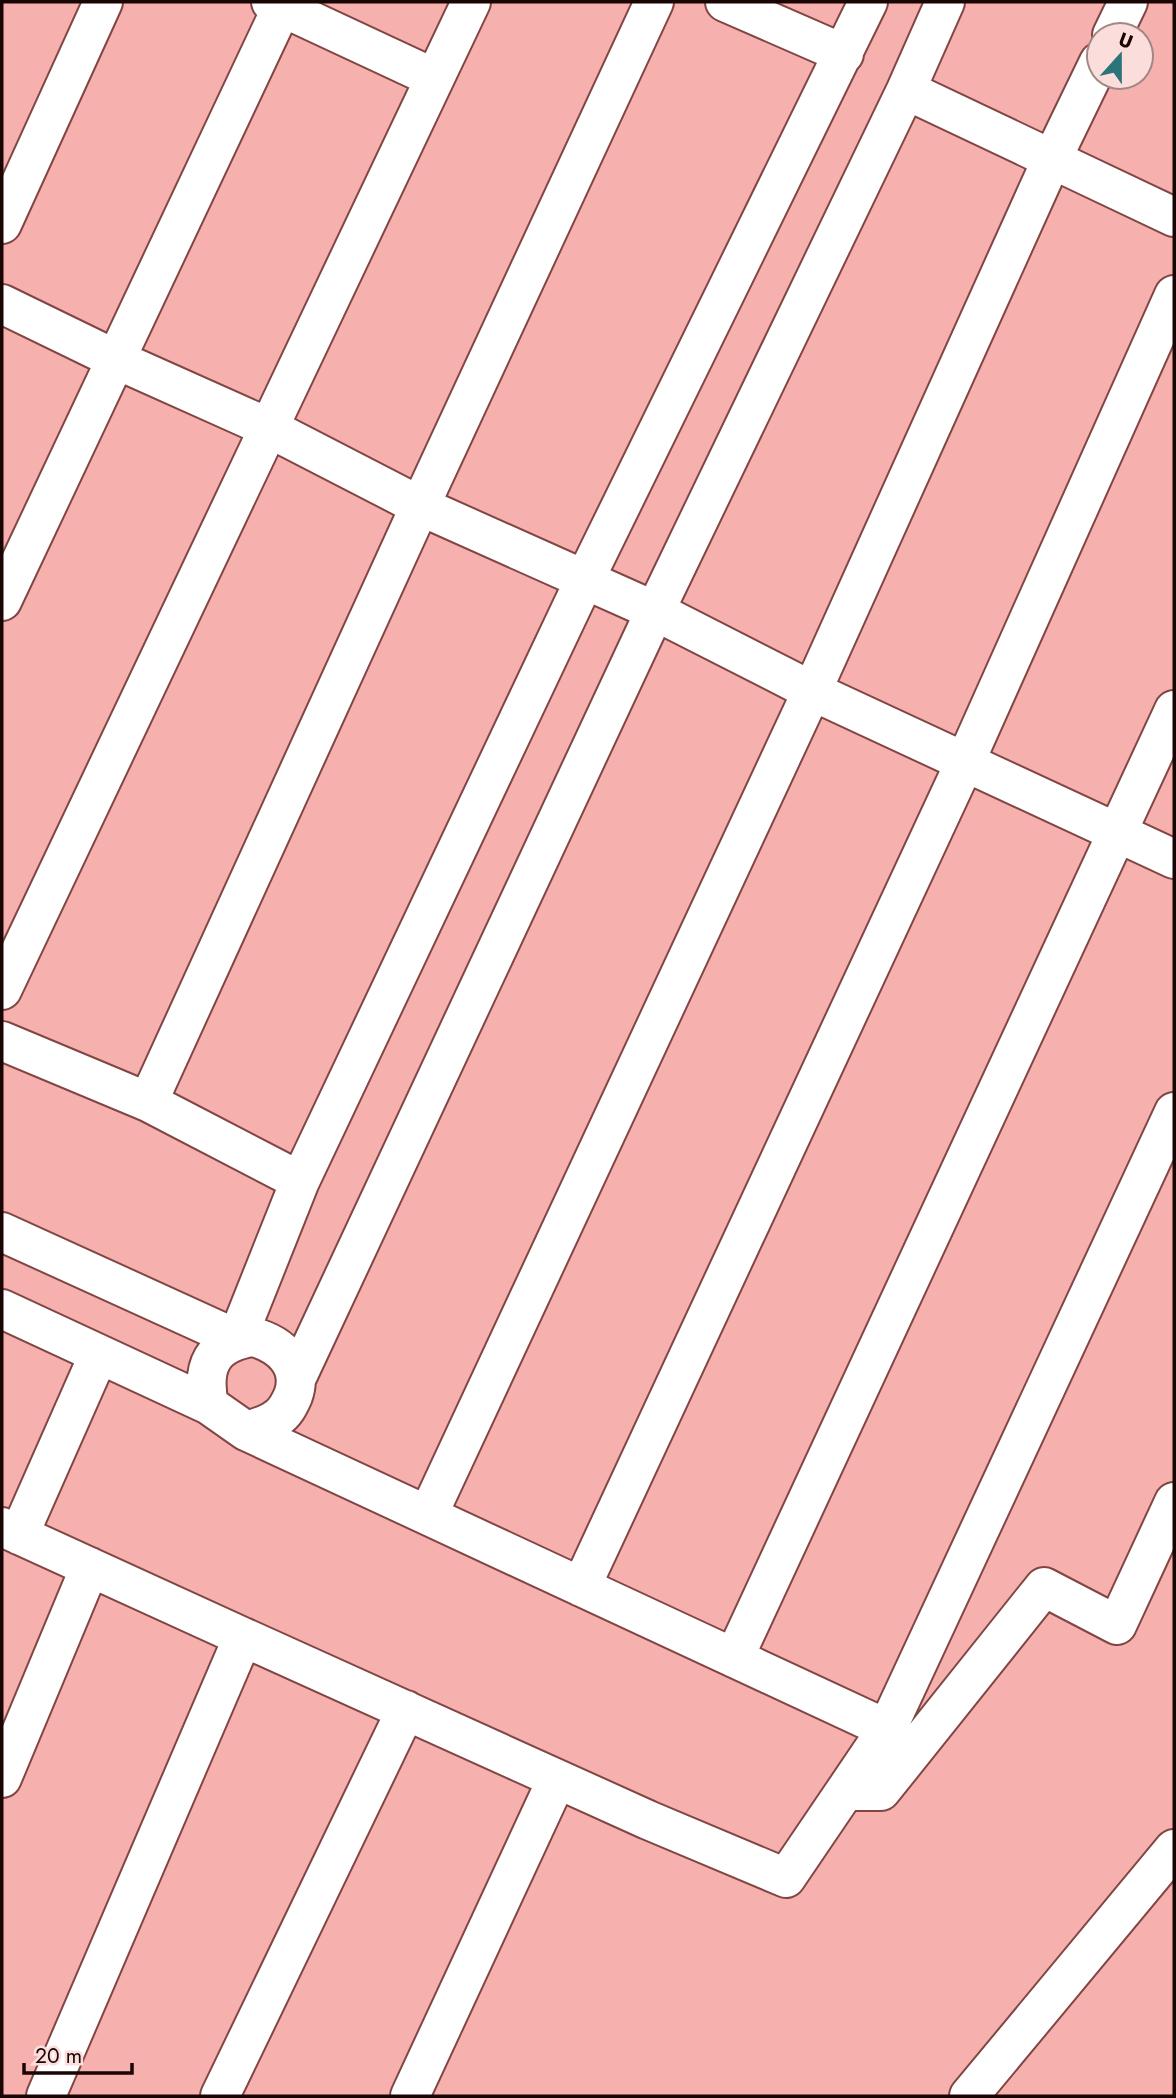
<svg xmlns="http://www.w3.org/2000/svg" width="1176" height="2098" viewBox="0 0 1176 2098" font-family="Jost,sans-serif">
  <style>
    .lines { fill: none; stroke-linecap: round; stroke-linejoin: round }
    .minor-casing { stroke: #814644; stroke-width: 42 }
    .minor { stroke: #fff; stroke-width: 38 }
  </style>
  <rect width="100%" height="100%" fill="#f6b1ae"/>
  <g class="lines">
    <g class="minor-casing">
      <path id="minor" d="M271,2L434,78
        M725,2L844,54
        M1112,35L1128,2
        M906,90L1174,217
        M2,224L103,2
        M2,304L115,359L267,427L420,506L655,611L812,691L1174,859
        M2,601L282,7
        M2,990L471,2
        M2,1041L148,1102L300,1181
        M148,1102L420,506L654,2
        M2,1232L237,1339L300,1181L585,579L868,2
        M2,1309L209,1405
        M253,1337C281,1344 304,1366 293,1396C289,1405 285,1413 277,1418C268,1425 257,1428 246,1431L209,1405C201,1366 212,1343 253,1337Z
        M297,1377L655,611L906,90L945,2
        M246,1431L887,1729L1174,1112
        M428,1515L812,691L1052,159L1099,62
        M2,1527L243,1637L46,2096
        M19,1535L99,1354
        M581,1587L965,762L1174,295
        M243,1637L648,1820L786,1878L845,1791H881L1044,1587L1117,1625L1174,1502
        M734,1658L1174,710
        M2,1778L90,1567
        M845,1791L887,1729
        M220,2096L406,1710
        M410,2096L557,1779
        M969,2096L1174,1849"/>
    </g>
    <use href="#minor" class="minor"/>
  </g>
  <rect width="1176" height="2098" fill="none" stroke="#1a0505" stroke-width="7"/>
  <g transform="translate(1120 56) rotate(21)"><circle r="33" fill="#fbdedc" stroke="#a18786" stroke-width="2"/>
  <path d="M0-5L12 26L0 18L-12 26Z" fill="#2a747a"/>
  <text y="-10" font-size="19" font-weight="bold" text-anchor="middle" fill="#1a0505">U</text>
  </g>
  <path d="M24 2063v10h108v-10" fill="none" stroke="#1a0505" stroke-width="3.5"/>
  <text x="35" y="2063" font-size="21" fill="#1a0505" stroke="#fbdedc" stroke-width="5" paint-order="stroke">20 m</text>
</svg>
